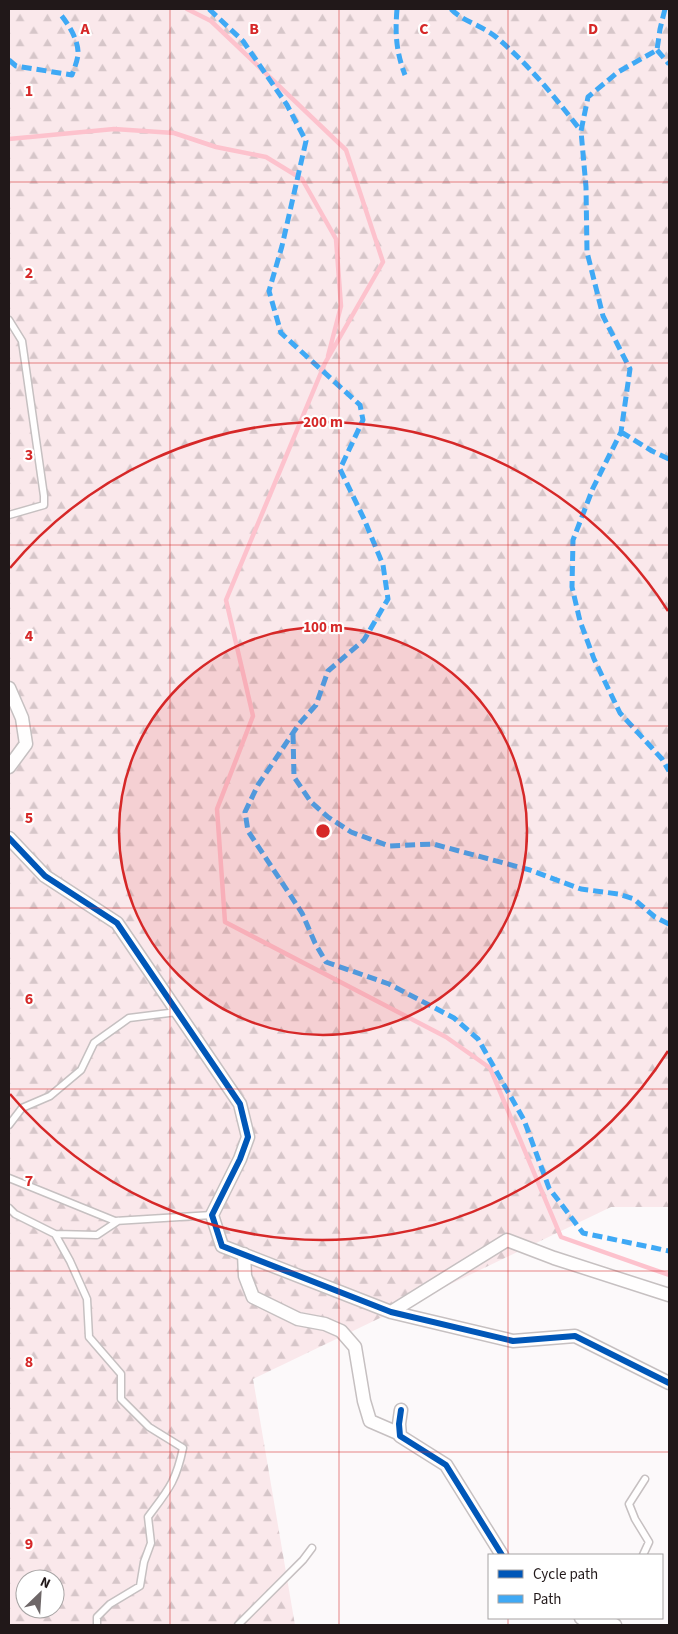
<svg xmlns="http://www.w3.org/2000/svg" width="678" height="1634" viewBox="0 0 678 1634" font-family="'Source Sans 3',sans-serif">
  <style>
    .forest { fill: url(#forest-firs); fill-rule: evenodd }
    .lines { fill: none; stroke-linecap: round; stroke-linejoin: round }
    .stream { stroke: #fdc2cd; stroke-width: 4.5 }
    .lane-casing { stroke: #c6c0c1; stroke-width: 9 }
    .street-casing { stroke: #c6c0c1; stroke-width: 15 }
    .lane { stroke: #fffefe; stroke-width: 6 }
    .street { stroke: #fffefe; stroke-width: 12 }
    .quiet { stroke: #3fa9f5; stroke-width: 5; stroke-dasharray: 10 5; stroke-linecap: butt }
    .cycleway-casing { stroke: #fff; stroke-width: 9 }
    .cycleway { stroke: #0057b8; stroke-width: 6 }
    .grid { fill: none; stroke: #d62828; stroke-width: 1; stroke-opacity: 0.55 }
    .ring { fill: none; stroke: #d62828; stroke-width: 2.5 }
    .grid-label { font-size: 16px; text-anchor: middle; font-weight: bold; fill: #d62828; stroke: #fff; stroke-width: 4.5; stroke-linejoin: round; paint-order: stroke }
    .centre { fill: #d62828; stroke: #fff; stroke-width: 2.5 }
    .ring-label { font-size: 15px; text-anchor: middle; font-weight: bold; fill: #d62828; stroke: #fff; stroke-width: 4.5; stroke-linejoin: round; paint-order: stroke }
  </style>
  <defs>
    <pattern id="forest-firs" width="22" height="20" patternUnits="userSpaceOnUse" patternTransform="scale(1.25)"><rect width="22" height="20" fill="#fae8eb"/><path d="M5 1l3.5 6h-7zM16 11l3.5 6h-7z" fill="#d6c6c9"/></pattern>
  </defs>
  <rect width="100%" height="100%" fill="#fcf9fa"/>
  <path class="forest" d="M9,9H669V1207H611L253,1379L295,1625H9ZM25,1579H55V1609H25Z"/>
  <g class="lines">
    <path class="stream" d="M187,9L211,21L346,150L383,262L325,363L226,600L253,716L217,809L225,922L446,1037L490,1068L561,1237L669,1275
      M9,139L114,129L174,133L216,147L266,157L302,179L336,239L341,306L328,356"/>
    <g class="lane-casing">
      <path id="lane" d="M9,320L22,341L44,496V505L9,515
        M9,1125L22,1108L50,1096L81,1070L94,1043L129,1018L177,1012
        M9,1178L115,1221L212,1215
        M9,1208L15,1214L55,1234L97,1235L118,1221
        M55,1234L70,1261L87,1299L89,1337L121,1374V1399L149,1427L183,1448C176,1482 168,1490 148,1517L151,1543L144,1562L140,1586L110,1604L97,1617V1625
        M643,1555L649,1542L635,1519L629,1504L645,1479
        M238,1625L303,1560L312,1548"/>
    </g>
    <g class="street-casing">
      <path id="street" d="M9,688L22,718L26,744L9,767
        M9,838L45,876L117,923L240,1104L248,1137L240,1159L212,1215L222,1246L391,1312L513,1341L575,1336L669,1383
        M244,1254L245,1276L253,1297L298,1319L325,1324L341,1331L355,1347L364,1401L370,1421L400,1434
        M391,1312L507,1240L554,1258L669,1295
        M401,1410L399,1424L400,1436L446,1465L502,1555
        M581,1618L589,1623H611L615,1625"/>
    </g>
    <use href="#lane" class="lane"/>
    <use href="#street" class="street"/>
    <path class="quiet" d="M209,9L243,41L287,105L306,141L282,246L269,291L281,333L360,405L363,420L340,469L364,519L383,565L388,599L364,640L328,671L316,705L299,724L258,785L245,812L248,831L302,913L315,943L326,962L389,984L454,1018L478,1039L524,1120L549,1188L583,1233L669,1251
      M397,9C395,34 396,51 405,75
      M451,9C462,21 483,26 496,37C529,65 555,97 581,131
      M665,9L660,29L657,50L618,72L588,97L581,131L586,187L587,252L603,316L630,369L621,432L593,488L573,540L572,587L580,621L594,659L620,713L662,759L669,771
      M657,50L669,64
      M9,60L16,66L72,75C74,69 77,62 78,55C79,41 69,25 61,15
      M621,432L652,451L669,459
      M293,734L294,777L311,802L328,817L351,832L389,846L433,844L530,870L581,889L618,894L634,899L655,917L669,924"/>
    <g class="cycleway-casing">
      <path id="cycleway" d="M9,838L45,876L117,923L240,1104L248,1137L240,1159L212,1215L222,1246L391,1312L513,1341L575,1336L669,1383
        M401,1410L399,1424L400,1436L446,1465L502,1555"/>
    </g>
    <use href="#cycleway" class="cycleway"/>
  </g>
  <path class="grid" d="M170,9V1625M339,9V1625M508,9V1555M9,182H669M9,363H669M9,545H669M9,726H669M9,908H669M9,1089H669M9,1271H669M9,1452H669M508,1618V1625"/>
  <circle cx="323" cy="831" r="204" fill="#d62828" fill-opacity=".12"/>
  <g class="ring">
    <circle cx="323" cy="831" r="204"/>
    <path d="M668 1051A409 409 0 0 1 10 1094M10 568A409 409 0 0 1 668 611"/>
  </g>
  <g class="grid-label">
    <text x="85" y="34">A</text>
    <text x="254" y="34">B</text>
    <text x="424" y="34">C</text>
    <text x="593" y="34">D</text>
    <text x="29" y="96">1</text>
    <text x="29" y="278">2</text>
    <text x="29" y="460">3</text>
    <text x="29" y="641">4</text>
    <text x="29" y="823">5</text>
    <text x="29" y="1004">6</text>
    <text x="29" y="1186">7</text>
    <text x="29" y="1367">8</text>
    <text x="29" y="1549">9</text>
  </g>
  <circle cx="323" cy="831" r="8" class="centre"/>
  <g class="ring-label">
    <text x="323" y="427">200 m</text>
    <text x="323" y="632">100 m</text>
  </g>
  <rect width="678" height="1634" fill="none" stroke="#211819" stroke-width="20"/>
  <rect x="488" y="1554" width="175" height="65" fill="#ffffff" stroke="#a6a3a3"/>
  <rect x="498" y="1570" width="25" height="8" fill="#0057b8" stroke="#a6a3a3"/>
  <text x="533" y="1579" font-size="15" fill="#211819">Cycle path</text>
  <rect x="498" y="1595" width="25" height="8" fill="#3fa9f5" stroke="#a6a3a3"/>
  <text x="533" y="1604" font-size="15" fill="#211819">Path</text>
  <g transform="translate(40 1594) rotate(25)"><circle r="24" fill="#ffffff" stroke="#a6a3a3"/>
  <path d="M0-4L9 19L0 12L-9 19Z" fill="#6e6768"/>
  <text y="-8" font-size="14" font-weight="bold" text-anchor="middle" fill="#211819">N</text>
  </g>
</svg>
